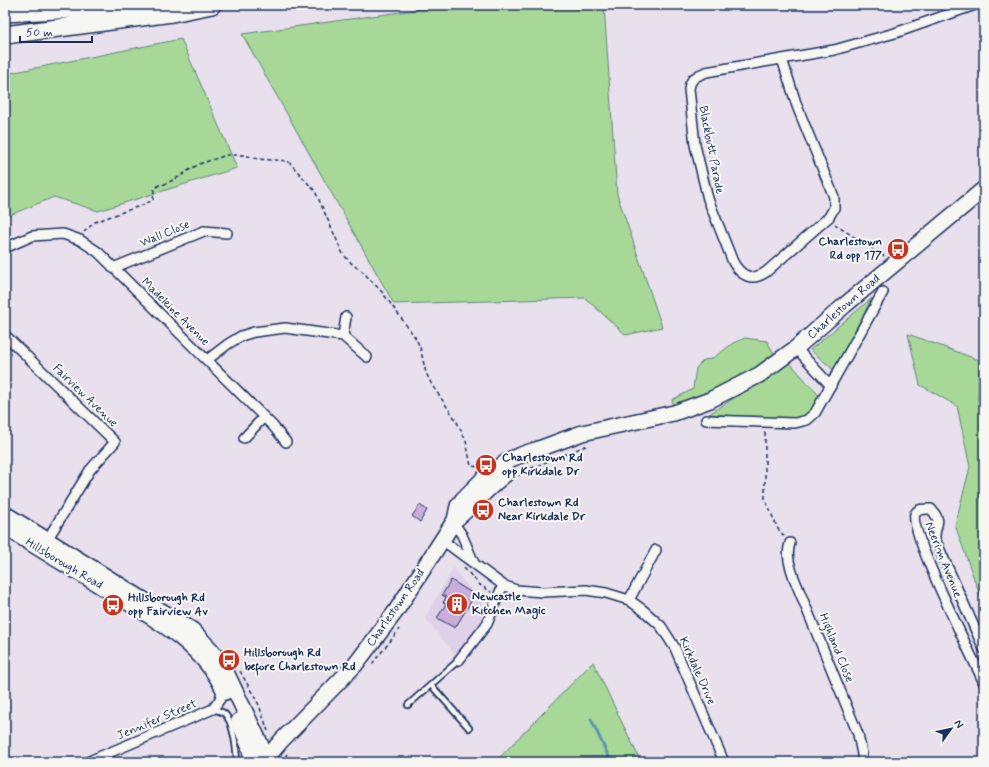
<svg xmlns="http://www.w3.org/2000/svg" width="989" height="767" viewBox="0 0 989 767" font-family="Mynerve,sans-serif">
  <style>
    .built { fill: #ded1e8 }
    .green { fill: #a7d898; stroke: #61847b }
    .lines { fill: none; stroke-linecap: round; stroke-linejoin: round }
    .stream { stroke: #5f98b1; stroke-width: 3 }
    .building { fill: #c7aedd; stroke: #1b2f5e }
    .service-casing { stroke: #1b2f5e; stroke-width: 8 }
    .minor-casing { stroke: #1b2f5e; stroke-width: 12 }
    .primary-casing { stroke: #1b2f5e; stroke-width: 18 }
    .motorway-casing { stroke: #1b2f5e; stroke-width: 20 }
    .path { stroke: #1b2f5e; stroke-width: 1.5; stroke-dasharray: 4 3; stroke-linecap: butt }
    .service { stroke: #f6f6f2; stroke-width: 4.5 }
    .minor { stroke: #f6f6f2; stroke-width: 9 }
    .primary { stroke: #f6f6f2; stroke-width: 15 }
    .motorway { stroke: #f6f6f2; stroke-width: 17 }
    .labels { text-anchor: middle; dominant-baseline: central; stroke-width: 4; stroke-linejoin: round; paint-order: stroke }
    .street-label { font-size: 12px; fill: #1b2f5e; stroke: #f6f6f2 }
    .poi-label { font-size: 12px; font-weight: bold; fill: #1b2f5e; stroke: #f6f6f2; text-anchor: start }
  </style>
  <rect width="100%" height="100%" fill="#e8e0ec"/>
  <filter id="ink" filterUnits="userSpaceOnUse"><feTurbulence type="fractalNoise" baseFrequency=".025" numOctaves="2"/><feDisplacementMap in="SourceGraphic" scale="8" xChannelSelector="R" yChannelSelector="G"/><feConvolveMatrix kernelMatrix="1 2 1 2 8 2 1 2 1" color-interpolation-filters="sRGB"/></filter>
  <g filter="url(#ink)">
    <path class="built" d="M453,568L488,611L456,656L425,618Z"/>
    <path class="green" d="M451,5H604L617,194L662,327L626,335L585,298L394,304L242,34Z
      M181,39L237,168L98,211L54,197L5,217V74Z
      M872,298L834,370L810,350Z
      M908,334L979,360L978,401L984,405V607L955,525L970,467L957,406L920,385Z
      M745,338L767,341L773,352L777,355L757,373L675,406L673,405L672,400L693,389L696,368L704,360L711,359L720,353L733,343Z
      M790,363L822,399L802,421L709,414Z
      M593,662L641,762H495Z"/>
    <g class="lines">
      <path class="stream" d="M591,719L611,762"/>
    </g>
    <path class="building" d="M420,505L427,510L420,522L412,516Z
      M451,580L472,593L471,596L473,598L455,628L437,618L446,604L443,603L446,597L442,595Z"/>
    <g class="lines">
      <g class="service-casing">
        <path id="service" d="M431,685L469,728
          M408,705L459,660
          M213,709C217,710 221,711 225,714C234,724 236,747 237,760"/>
      </g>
      <g class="minor-casing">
        <path id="minor" d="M782,59L797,106L834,197V208L829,217L766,272C752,282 741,276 733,262L708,199L695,145L689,89L690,84L693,79L699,75L706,72L834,50L895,33L975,5
          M5,248L32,236L63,234L80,240L98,252L273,426L286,442
          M113,268L204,231L227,233
          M5,335L115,442L90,470L47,540
          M343,336L346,317
          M796,348L831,386
          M207,360L228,344L241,336L254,332L285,328L343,336L367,357
          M706,420L795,423L807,420L815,413L883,292
          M244,438L264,417
          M453,522L462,535L474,563
          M442,540L503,585L516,590L543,592L586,590L606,593L629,600L643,610L661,626L675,648L724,762
          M790,543C786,556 790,566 794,578L858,734L862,754V762
          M629,600L656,550
          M984,649L935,539C934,523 944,524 931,509C926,509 918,508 915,514C908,530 974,660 984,683
          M459,660L487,624L496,601L503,585
          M87,762L213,709L220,699L223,687"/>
      </g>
      <g class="primary-casing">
        <path id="primary" d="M5,514L192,630L211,650L223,666L260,743L263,752L265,762
          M455,520L458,506L463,499L485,477L511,459L526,453L536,450L582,433L674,413L710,400L759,375L796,348L845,305L984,189
          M5,527C38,548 71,568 104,588C150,616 202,642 225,692
          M239,721L249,746L253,762
          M258,762L265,760L281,741L355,665L396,611L455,520C473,506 488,487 507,473"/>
      </g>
      <g class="motorway-casing">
        <path id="motorway" d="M5,13L141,5
          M5,35L172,13L212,5"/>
      </g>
      <path class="path" d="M835,224L840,228L884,256
        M84,232L95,222L145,204L153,200L154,190L159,185L165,184L181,176L186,172L199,164L227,155H244L258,159L288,161L315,191L343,254L353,265L362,271L382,292L415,337L420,347L426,373L432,385L456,420L466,441L471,466L479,467
        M765,432V499L778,529L785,537
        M519,476L527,470L588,445
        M464,568L480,585L491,592
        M372,664L392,639L399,629
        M240,671L259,705L268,731
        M281,762L287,754"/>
      <use href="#service" class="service"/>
      <use href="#minor" class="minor"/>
      <use href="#primary" class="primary"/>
      <use href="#motorway" class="motorway"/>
    </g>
  </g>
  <defs>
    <g id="bus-disc" transform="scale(1.15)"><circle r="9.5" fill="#c8321e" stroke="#f6f6f2"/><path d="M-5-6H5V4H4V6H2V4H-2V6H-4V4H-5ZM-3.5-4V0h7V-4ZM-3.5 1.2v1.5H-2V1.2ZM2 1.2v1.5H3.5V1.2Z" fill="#fff"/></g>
    <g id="building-disc" transform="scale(1.15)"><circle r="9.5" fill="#c8321e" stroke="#f6f6f2"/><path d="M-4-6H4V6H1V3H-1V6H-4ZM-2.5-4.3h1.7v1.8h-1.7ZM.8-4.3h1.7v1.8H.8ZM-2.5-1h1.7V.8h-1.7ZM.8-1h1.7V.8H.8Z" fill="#fff"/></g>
  </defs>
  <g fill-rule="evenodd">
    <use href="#bus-disc" x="898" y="249"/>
    <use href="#bus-disc" x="486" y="465"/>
    <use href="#bus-disc" x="483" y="510"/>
    <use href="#building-disc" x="457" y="604"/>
    <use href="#bus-disc" x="113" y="605"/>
    <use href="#bus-disc" x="229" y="660"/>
  </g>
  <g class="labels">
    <g class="street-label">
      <text transform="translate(711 150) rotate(79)">Blackbutt Parade</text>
      <text transform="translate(165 234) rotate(-22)">Wall Close</text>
      <text transform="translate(844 307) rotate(-41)">Charlestown Road</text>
      <text transform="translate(175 312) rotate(45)">Madeleine Avenue</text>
      <text transform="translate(85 396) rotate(44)">Fairview Avenue</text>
      <text transform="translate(943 560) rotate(68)">Neerim Avenue</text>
      <text transform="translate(64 564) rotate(31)">Hillsborough Road</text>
      <text transform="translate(396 608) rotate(-55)">Charlestown Road</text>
      <text transform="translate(836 648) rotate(68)">Highland Close</text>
      <text transform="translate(697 671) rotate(66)">Kirkdale Drive</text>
      <text transform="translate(157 720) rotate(-23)">Jennifer Street</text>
    </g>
    <g class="poi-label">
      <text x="882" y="242" text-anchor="end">Charlestown<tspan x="882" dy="14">Rd opp 177</tspan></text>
      <text x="502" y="458">Charlestown Rd<tspan x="502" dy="14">opp Kirkdale Dr</tspan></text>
      <text x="498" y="503">Charlestown Rd<tspan x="498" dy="14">Near Kirkdale Dr</tspan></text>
      <text x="472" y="597">Newcastle<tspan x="472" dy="14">Kitchen Magic</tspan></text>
      <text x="128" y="598">Hillsborough Rd<tspan x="128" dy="14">opp Fairview Av</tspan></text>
      <text x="244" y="653">Hillsborough Rd<tspan x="244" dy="14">before Charlestown Rd</tspan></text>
    </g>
  </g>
  <rect width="989" height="767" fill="none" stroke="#f6f6f2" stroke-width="20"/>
  <rect x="10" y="10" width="969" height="747" fill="none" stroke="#1b2f5e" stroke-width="1.5" filter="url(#ink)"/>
  <g transform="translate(951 729) rotate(57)" stroke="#f6f6f2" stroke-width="3" paint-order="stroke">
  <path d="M0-3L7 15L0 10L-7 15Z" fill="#1b2f5e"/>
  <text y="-6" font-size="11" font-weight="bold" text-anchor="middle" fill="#1b2f5e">N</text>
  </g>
  <path d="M20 36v6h72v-6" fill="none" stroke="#1b2f5e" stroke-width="2"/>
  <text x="26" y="36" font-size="12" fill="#1b2f5e" stroke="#f6f6f2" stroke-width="3" paint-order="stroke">50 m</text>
</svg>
